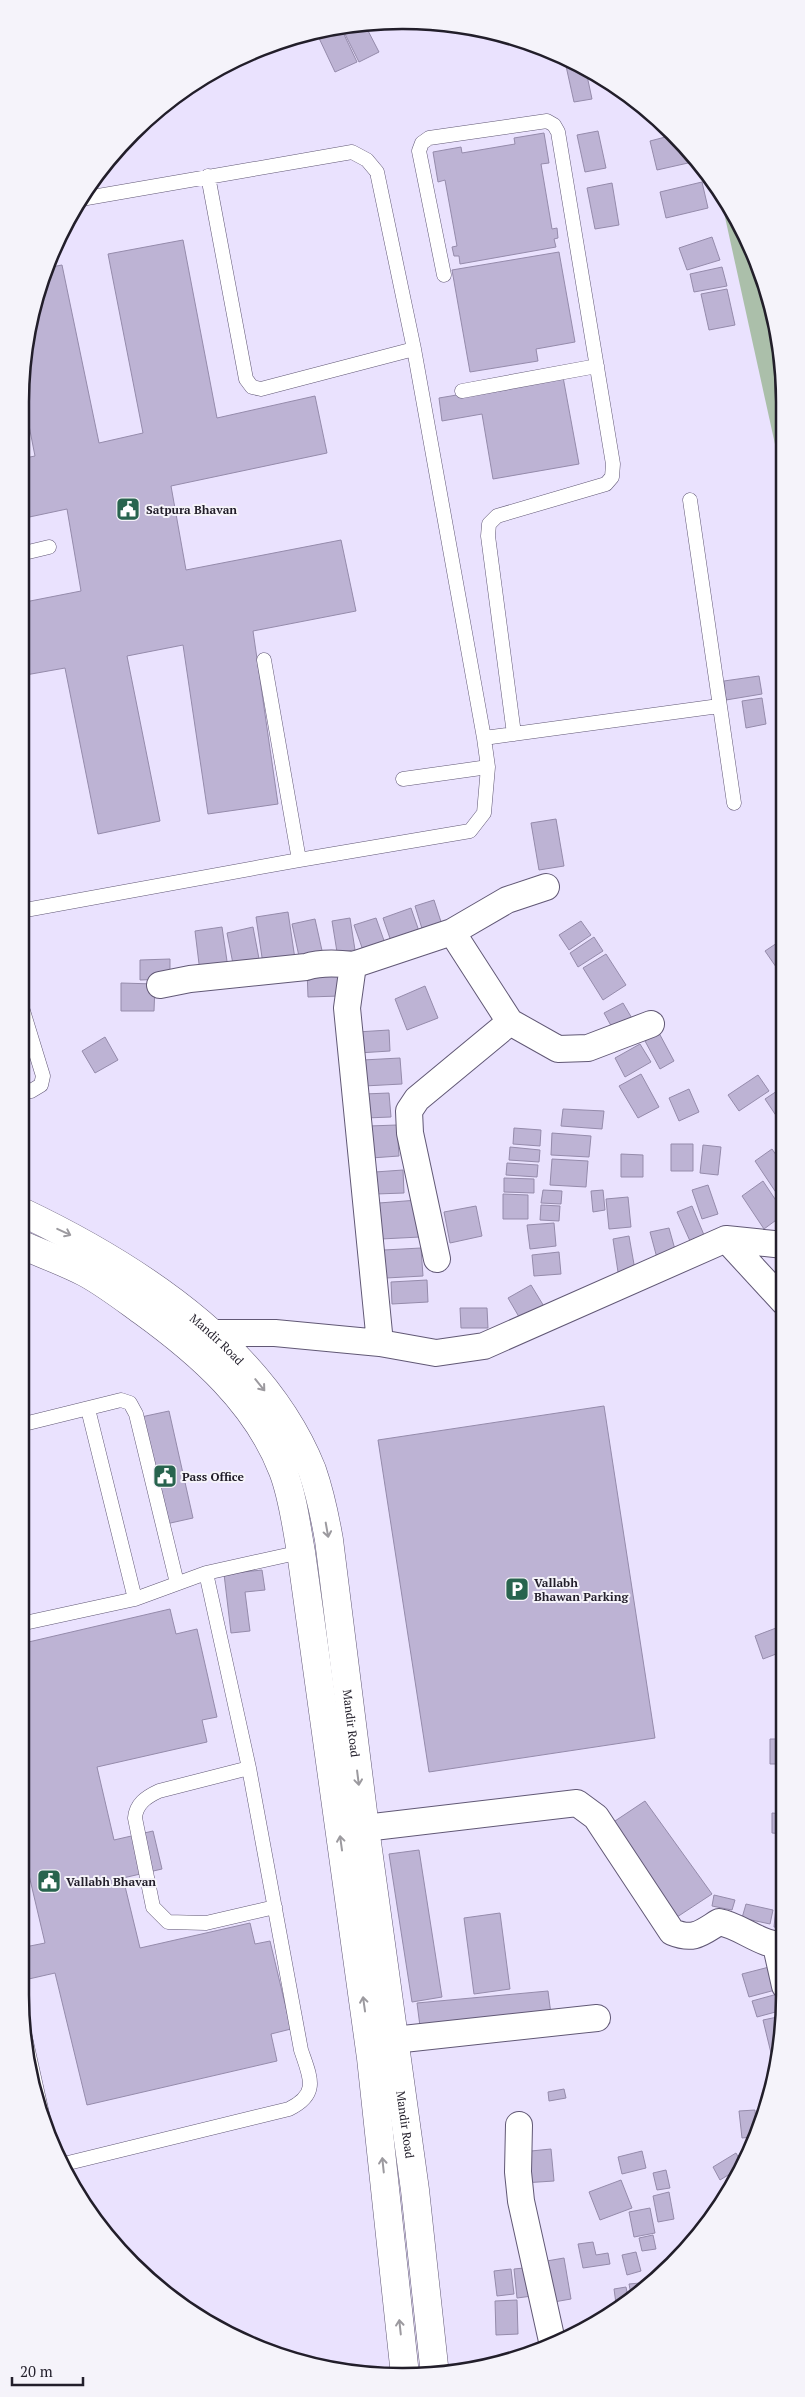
<svg xmlns="http://www.w3.org/2000/svg" width="805" height="2397" viewBox="0 0 805 2397" font-family="'PT Serif',serif">
  <style>
    .green { fill: #abbfaa }
    .building { fill: #bdb3d4; stroke: #958bab }
    .lines { fill: none; stroke-linecap: round; stroke-linejoin: round }
    .lane-casing { stroke: #615875; stroke-width: 15 }
    .street-casing { stroke: #615875; stroke-width: 28 }
    .secondary-casing { stroke: #615875; stroke-width: 29 }
    .lane { stroke: #fff; stroke-width: 14 }
    .street { stroke: #fff; stroke-width: 26 }
    .secondary { stroke: #fff; stroke-width: 28 }
    .oneway { stroke: #9c9a9f }
    .labels { text-anchor: middle; dominant-baseline: central; stroke-width: 4; stroke-linejoin: round; paint-order: stroke }
    .poi-label { font-size: 12px; font-weight: bold; fill: #221e2a; stroke: #f5f3fa; text-anchor: start }
    .street-label { font-size: 12px; fill: #221e2a; stroke: #f5f3fa }
    .rim { fill: none; stroke: #221e2a; stroke-width: 2.5 }
  </style>
  <rect width="100%" height="100%" fill="#eae2fe"/>
  <path class="green" d="M721,199L756,256L782,353V476Z"/>
  <path class="building" d="M352,23H364L379,52L359,62L342,28Z
    M340,26L357,62L335,72L318,36Z
    M572,65L586,71L592,99L574,102L566,66Z
    M598,131L606,168L585,172L577,135Z
    M544,133L549,163L541,164L552,229L557,228L558,238L554,239L556,247L460,264L459,256H454L452,247L457,246L445,180L438,182L433,152L461,147L462,153L515,144L514,138Z
    M673,135L690,151L697,161L657,170L650,141Z
    M702,182L708,208L666,218L660,192Z
    M612,183L619,225L595,229L587,188Z
    M712,237L720,260L687,270L679,248Z
    M183,240L217,418L315,396L327,453L171,486L186,570L341,540L356,611L253,631L278,804L208,814L183,645L127,656L160,821L98,834L65,668L20,676V603L81,591L67,509L20,519V459L35,456L22,390L33,304L46,268L62,265L99,443L143,433L108,254Z
    M559,252L575,342L536,349L538,361L470,372L452,270Z
    M722,267L727,286L694,292L690,274Z
    M727,289L735,325L709,330L701,294Z
    M563,377L579,464L493,479L482,414L442,421L439,398Z
    M759,676L762,694L726,700L724,681Z
    M762,698L766,724L746,728L742,701Z
    M556,819L564,866L539,870L531,823Z
    M434,900L443,928L424,935L415,906Z
    M411,908L422,940L394,950L383,918Z
    M288,912L295,959L263,964L256,917Z
    M350,918L355,950L337,952L332,921Z
    M376,918L387,949L365,956L354,925Z
    M315,919L323,955L300,961L292,924Z
    M581,921L591,935L569,950L559,935Z
    M222,927L228,968L200,972L195,931Z
    M253,927L260,964L234,969L227,933Z
    M594,937L603,951L578,967L570,953Z
    M783,939V977L765,951Z
    M606,954L626,985L603,1000L583,968Z
    M170,959V979L140,980V960Z
    M339,969L340,996L308,997L307,970Z
    M121,983L155,984L154,1011H121Z
    M425,986L438,1018L407,1030L395,999Z
    M623,1003L633,1020L614,1031L604,1013Z
    M389,1030L390,1051L358,1053L357,1032Z
    M659,1033L674,1061L660,1069L645,1041Z
    M105,1037L118,1060L95,1073L82,1051Z
    M640,1044L651,1062L625,1077L615,1058Z
    M400,1058L402,1084L364,1086L363,1060Z
    M641,1074L659,1107L638,1118L619,1086Z
    M758,1075L769,1091L739,1111L728,1095Z
    M783,1087V1126L765,1099Z
    M689,1089L699,1112L679,1121L669,1098Z
    M389,1093L391,1117L365,1118L364,1094Z
    M563,1109L604,1111L602,1129L561,1126Z
    M397,1125L399,1156L371,1158L369,1126Z
    M514,1128L541,1130L540,1146L513,1144Z
    M552,1133L591,1136L589,1157L551,1155Z
    M671,1144H693V1171H671Z
    M703,1145L721,1147L718,1175L700,1173Z
    M510,1147L540,1150L539,1162L509,1160Z
    M772,1149L783,1165V1189L777,1194L755,1161Z
    M621,1154L643,1155V1177H621Z
    M552,1159L588,1161L586,1187L550,1185Z
    M507,1163L538,1165L537,1177L506,1175Z
    M403,1170L404,1193L376,1194L375,1172Z
    M504,1178L534,1179V1193L504,1192Z
    M763,1181L783,1211V1215L764,1229L742,1196Z
    M708,1185L718,1214L702,1219L692,1190Z
    M543,1190L562,1191L561,1204L541,1203Z
    M603,1190L605,1210L593,1212L591,1191Z
    M503,1194L528,1195V1219H503Z
    M628,1197L631,1227L609,1229L606,1199Z
    M418,1200L420,1237L381,1239L379,1203Z
    M541,1205L560,1206L559,1221L540,1220Z
    M476,1206L482,1236L450,1243L444,1212Z
    M692,1206L704,1235L690,1241L677,1212Z
    M554,1223L556,1246L530,1249L527,1225Z
    M669,1228L676,1253L657,1258L650,1232Z
    M629,1236L635,1270L618,1272L613,1239Z
    M421,1248L423,1276L386,1278L384,1250Z
    M559,1252L561,1274L534,1276L532,1255Z
    M427,1280L428,1302L392,1304L391,1282Z
    M531,1285L545,1308L522,1322L508,1298Z
    M460,1308H487L488,1328H461Z
    M604,1406L655,1738L429,1772L378,1440Z
    M169,1411L193,1518L166,1524L141,1417Z
    M262,1570L265,1590L245,1592L250,1631L231,1633L224,1574Z
    M170,1609L176,1634L197,1629L217,1717L202,1720L207,1742L97,1767L114,1840L153,1831L162,1869L123,1878L140,1948L250,1923L255,1944L270,1941L291,2029L271,2034L277,2061L87,2105L55,1973L20,1981V1948L45,1943L20,1837V1644Z
    M784,1625V1651L763,1659L755,1636Z
    M770,1739H784L785,1764H770Z
    M645,1801L712,1894L674,1919L606,1827Z
    M772,1813L785,1814V1834L772,1833Z
    M419,1850L442,1997L412,2002L389,1854Z
    M714,1895L735,1900L732,1910L712,1906Z
    M746,1904L773,1910L770,1924L742,1918Z
    M776,1907L785,1909V1929L774,1927Z
    M500,1913L510,1989L474,1994L464,1918Z
    M773,1966L779,1989L749,1997L742,1974Z
    M548,1991L552,2022L421,2034L417,2003Z
    M781,1993L784,2003L783,2010L757,2017L752,2001Z
    M782,2016L777,2052L771,2053L763,2020Z
    M564,2089L566,2098L549,2101L548,2092Z
    M755,2110L756,2128L752,2137L742,2138L739,2111Z
    M551,2149L554,2181L523,2183L521,2152Z
    M642,2151L646,2168L622,2174L618,2157Z
    M736,2153L741,2162L738,2169L720,2180L713,2167Z
    M666,2170L670,2188L657,2190L653,2173Z
    M621,2180L632,2208L600,2220L589,2192Z
    M669,2192L674,2219L658,2222L653,2196Z
    M650,2208L655,2233L634,2237L629,2212Z
    M653,2235L656,2249L642,2251L639,2238Z
    M593,2242L596,2255L608,2253L610,2264L583,2268L578,2244Z
    M636,2252L641,2271L627,2275L622,2255Z
    M564,2258L571,2299L548,2303L541,2262Z
    M534,2267L540,2295L517,2298L514,2269Z
    M511,2269L514,2294L497,2296L494,2271Z
    M657,2277V2278L643,2290L641,2281Z
    M640,2283L641,2291L632,2299L629,2284Z
    M626,2287L629,2301L617,2311L614,2289Z
    M517,2300L518,2334L496,2335L495,2301Z"/>
  <g class="lines">
    <g class="lane-casing">
      <path id="lane" d="M208,176L246,379L252,387L261,389L414,349
        M444,275L419,151L422,143L429,138L547,121L554,125L558,132L613,464L612,477L606,484L497,516L489,524L488,536L514,734
        M462,391L597,366
        M690,500L734,803
        M20,554L49,547
        M264,660L299,860
        M484,738L719,706
        M403,779L488,767
        M20,911L299,860L470,831L484,813L488,767L484,738L414,349L377,172L367,160L352,152L81,199
        M20,1001L43,1076L41,1085L31,1091L20,1092
        M88,1409L135,1599
        M20,1425L121,1400L130,1403L136,1414L177,1583
        M206,1573L249,1768L159,1791C146,1797 136,1804 135,1818L153,1907L168,1922L206,1923L275,1907
        M20,1624L135,1599L206,1573L301,1552
        M23,2028L47,2136
        M64,2164L289,2109C320,2094 310,2077 301,2050L249,1768"/>
    </g>
    <g class="street-casing">
      <path id="street" d="M160,985L190,979L306,967C321,962 337,963 353,965
        M510,1022L558,1049L588,1048L651,1024
        M726,1239L784,1302
        M437,1259L410,1133L409,1111L417,1099L510,1022L452,932
        M211,1333H275L380,1343L436,1353L484,1346L726,1239L784,1245
        M380,1343L347,1008L353,965L452,932L507,900L546,887
        M365,1828L577,1803L596,1817L672,1932C694,1941 701,1933 719,1922C742,1926 762,1947 785,1945
        M776,1946L785,1986
        M394,2040L597,2018
        M519,2125L518,2172L521,2201L552,2341"/>
    </g>
    <g class="secondary-casing">
      <g id="secondary">
        <path id="s1" d="M20,1211C134,1265 263,1347 312,1470C320,1493 325,1517 329,1540L365,1828L415,2190L435,2375"/>
        <path d="M20,1244C42,1254 65,1262 86,1273C106,1284 124,1298 142,1311C200,1353 257,1403 283,1471C293,1497 296,1525 301,1552L371,2058L405,2375"/>
      </g>
    </g>
    <use href="#lane" class="lane"/>
    <use href="#street" class="street"/>
    <use href="#secondary" class="secondary"/>
  </g>
  <defs><path id="oneway-shaft" d="M-6 0H5M1.5-3L5.5 0L1.5 3" fill="none" stroke-width="1.6" stroke-linecap="round" stroke-linejoin="round" transform="scale(1.25)"/></defs>
  <g class="oneway">
    <use href="#oneway-shaft" transform="translate(64 1232) rotate(25)"/>
    <use href="#oneway-shaft" transform="translate(260 1385) rotate(51)"/>
    <use href="#oneway-shaft" transform="translate(327 1530) rotate(80)"/>
    <use href="#oneway-shaft" transform="translate(358 1778) rotate(83)"/>
    <use href="#oneway-shaft" transform="translate(341 1843) rotate(-98)"/>
    <use href="#oneway-shaft" transform="translate(364 2004) rotate(-98)"/>
    <use href="#oneway-shaft" transform="translate(383 2165) rotate(-96)"/>
    <use href="#oneway-shaft" transform="translate(400 2327) rotate(-96)"/>
  </g>
  <defs>
    <g id="civic-square" transform="scale(1.25)"><rect x="-9" y="-9" width="18" height="18" rx="4" fill="#28644e" stroke="#f5f3fa"/><path d="M-.6-6.5H3V-4.5H.6V-3L4-1V1h2V6H-6V1h2V-1L-.6-3ZM-1.2 2.5V6h2.4V2.5Z" fill="#fff"/></g>
    <g id="parking-square" transform="scale(1.25)"><rect x="-9" y="-9" width="18" height="18" rx="4" fill="#28644e" stroke="#f5f3fa"/><path d="M-3.5-5.5H1a3.5 3.5 0 0 1 0 7H-1V5.5H-3.5ZM-1-3.4V-.6H.8a1.4 1.4 0 0 0 0-2.8Z" fill="#fff"/></g>
  </defs>
  <g fill-rule="evenodd">
    <use href="#civic-square" x="128" y="509"/>
    <use href="#civic-square" x="165" y="1476"/>
    <use href="#parking-square" x="517" y="1589"/>
    <use href="#civic-square" x="49" y="1881"/>
  </g>
  <g class="labels">
    <g class="poi-label">
      <text x="146" y="509">Satpura Bhavan</text>
      <text x="182" y="1476">Pass Office</text>
      <text x="534" y="1582">Vallabh<tspan x="534" dy="14">Bhawan Parking</tspan></text>
      <text x="66" y="1881">Vallabh Bhavan</text>
    </g>
    <g class="street-label">
      <text stroke="none"><textPath href="#s1" startOffset="236">Mandir Road</textPath></text>
      <text stroke="none"><textPath href="#s1" startOffset="656">Mandir Road</textPath></text>
      <text stroke="none"><textPath href="#s1" startOffset="1061">Mandir Road</textPath></text>
    </g>
  </g>
  <path d="M0 0H805V2397H0ZM402 29H403A373 373 0 0 1 776 402V1995A373 373 0 0 1 403 2368H402A373 373 0 0 1 29 1995V402A373 373 0 0 1 402 29Z" fill="#f5f3fa" fill-rule="evenodd"/>
  <path class="rim" d="M402 29H403A373 373 0 0 1 776 402V1995A373 373 0 0 1 403 2368H402A373 373 0 0 1 29 1995V402A373 373 0 0 1 402 29Z"/>
  <path d="M12 2377v8h71v-8" fill="none" stroke="#221e2a" stroke-width="2.5"/>
  <text x="20" y="2377" font-size="15" fill="#221e2a" stroke="#f5f3fa" stroke-width="4" paint-order="stroke">20 m</text>
</svg>
